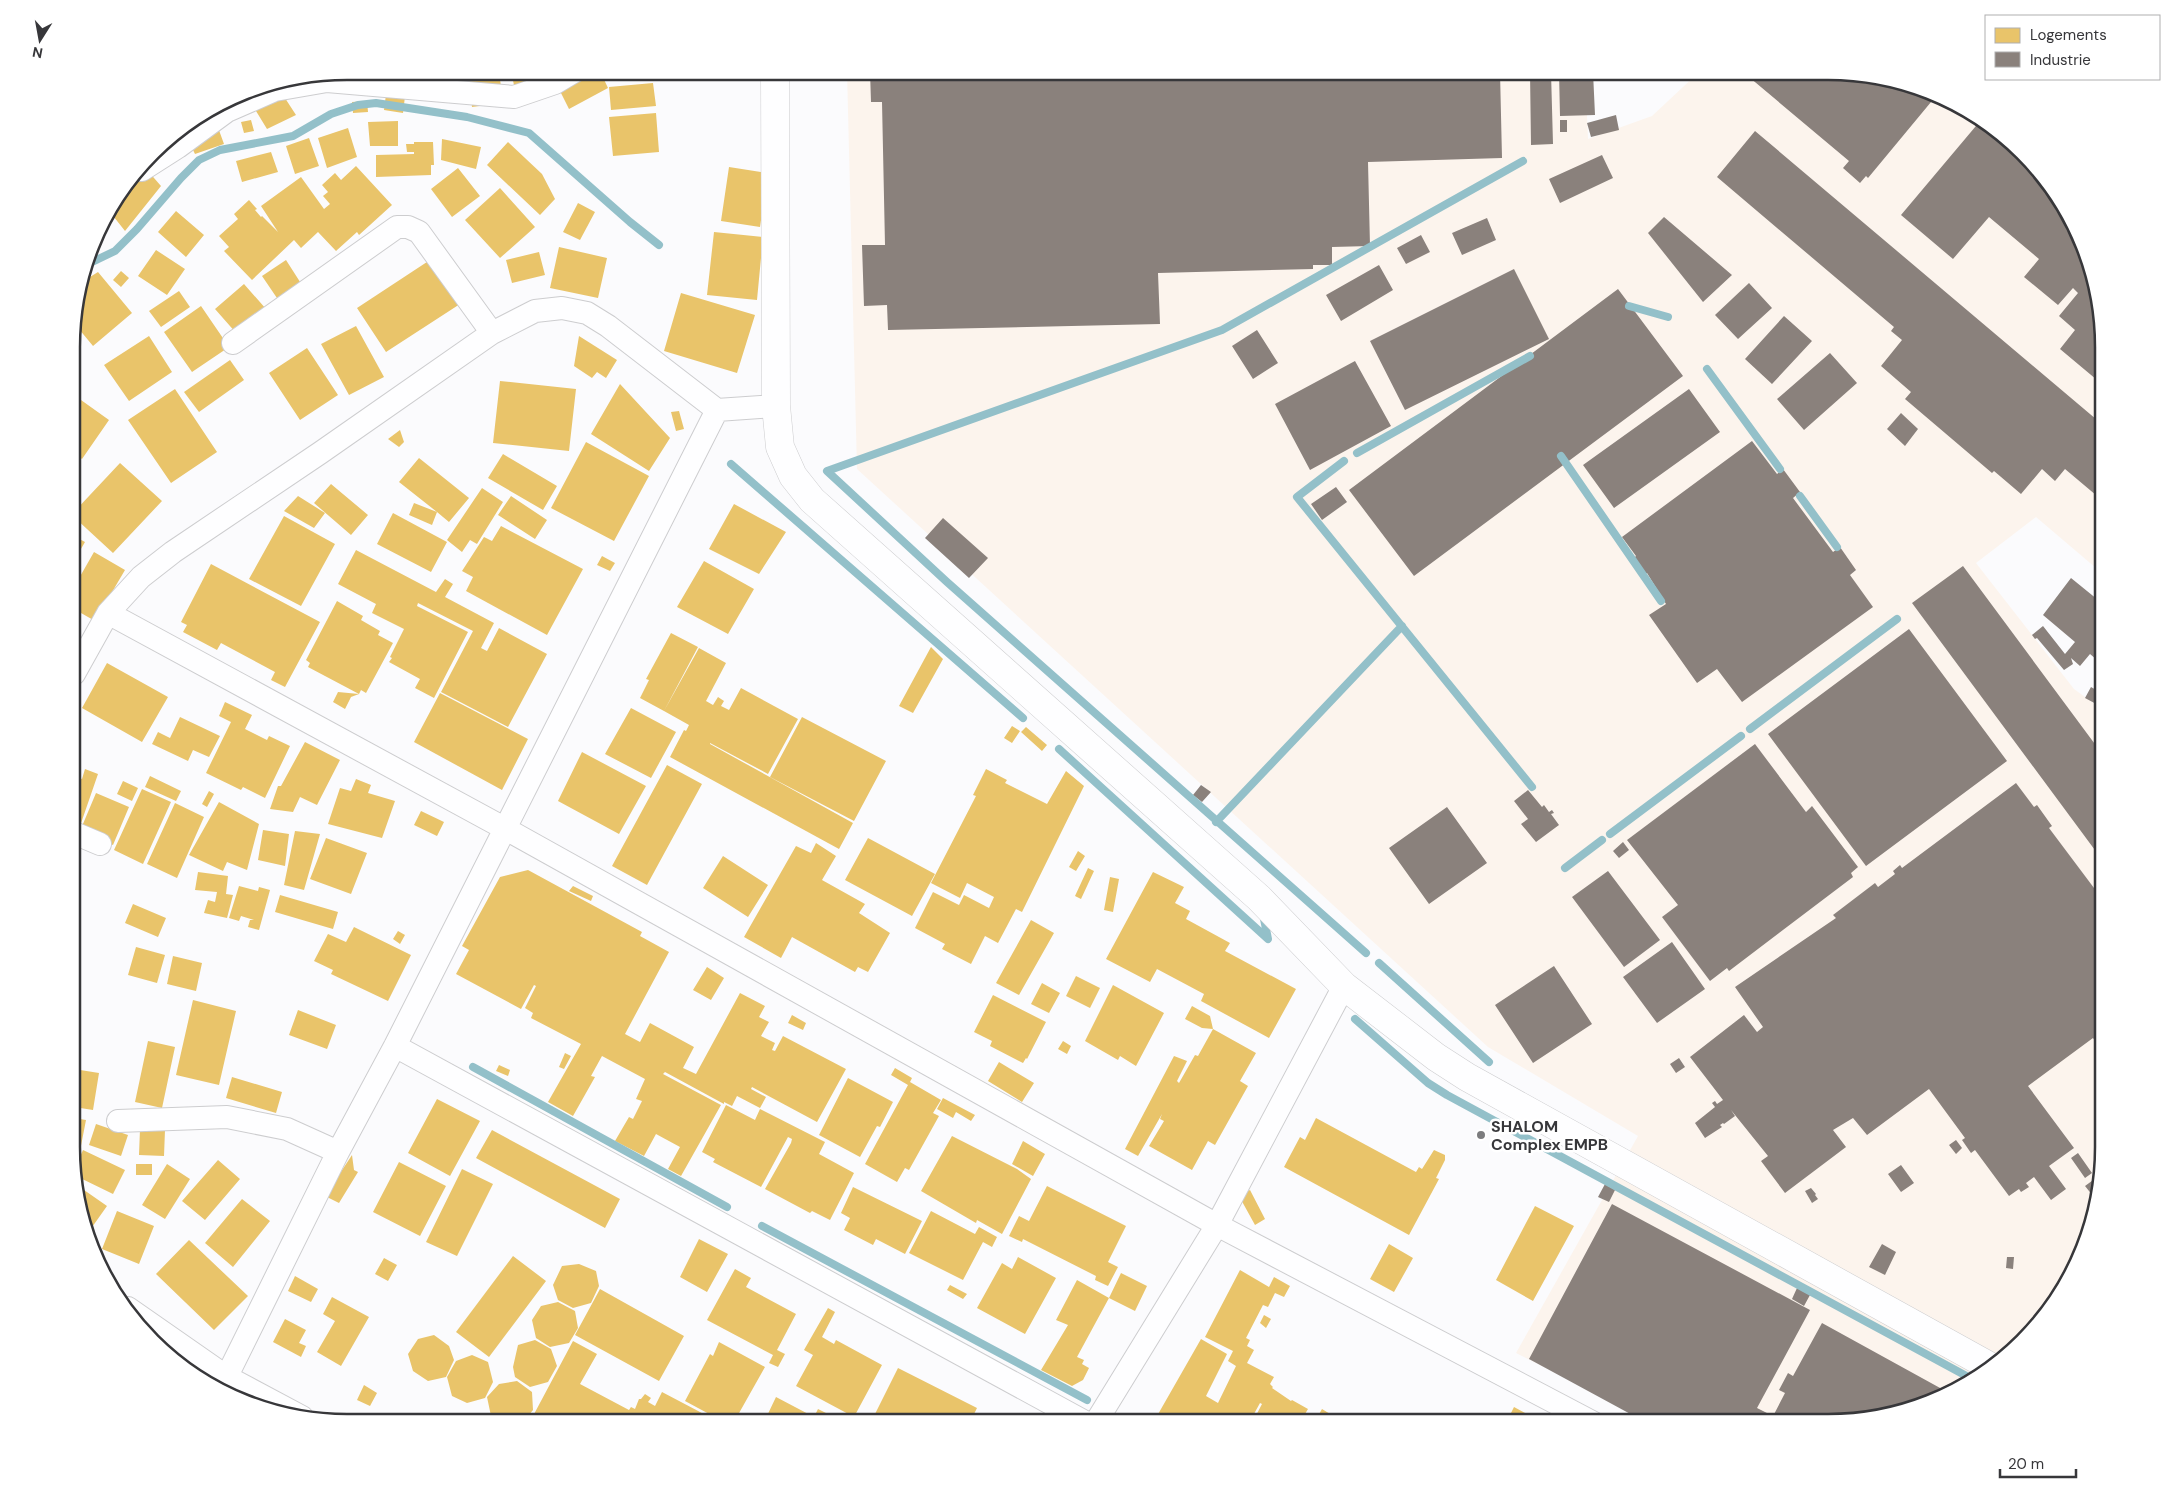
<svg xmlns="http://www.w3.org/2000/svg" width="2175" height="1494" viewBox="0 0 2175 1494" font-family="'DM Sans',sans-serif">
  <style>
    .industrial { fill: #fcf4ed }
    .homes { fill: #e9c46a }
    .industry { fill: #8a817c }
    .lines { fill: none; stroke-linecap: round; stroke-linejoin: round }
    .stream { stroke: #93c0c9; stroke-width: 8 }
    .street-casing { stroke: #cdcdcf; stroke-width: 24 }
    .secondary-casing { stroke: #cdcdcf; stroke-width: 29 }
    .street { stroke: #fefeff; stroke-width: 22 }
    .secondary { stroke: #fefeff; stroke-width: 28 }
    .poi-dot { fill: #7c7c7e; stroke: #fff; stroke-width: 2 }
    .labels { text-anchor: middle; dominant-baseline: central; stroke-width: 5; stroke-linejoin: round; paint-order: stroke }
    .poi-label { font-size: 16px; font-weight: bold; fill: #37373a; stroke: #fff; text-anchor: start }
    .rim { fill: none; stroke: #37373a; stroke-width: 2.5 }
  </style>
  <rect width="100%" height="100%" fill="#fbfbfd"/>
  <path class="industrial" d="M847,71L1585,72L1588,139L1652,116L1699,72H1846L1917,86L1996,128L2067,209L2094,275L2103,329V574L2036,517L1976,563L2074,689L2103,710V1165L2089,1236L2047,1315L2010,1355L1950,1394L1899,1413L1828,1423H1655L1516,1353L1638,1136L1488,1047L857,469Z"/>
  <path class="homes" d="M389,71H408L403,113L384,110Z
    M415,71H452L449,96L414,93Z
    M467,71H499L503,103L472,107Z
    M511,71H531L534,82L515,90Z
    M587,71H600L608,88L569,109L558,87Z
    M653,83L656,106L611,110L609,87Z
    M283,95L296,115L267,129L256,111Z
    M367,101L368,112L353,113L352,102Z
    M656,113L659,152L613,156L609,117Z
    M251,120L254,131L244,133L241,122Z
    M398,121V146H370L368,122Z
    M216,122L224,144L195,154L185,134Z
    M348,128L357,157L327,168L318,138Z
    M309,138L319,166L295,174L286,146Z
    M442,139L481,147L476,169L441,160Z
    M414,142H433L434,165H431V175L376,177V155L414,154V152H407L406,144H414Z
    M508,142L542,174L555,199L540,215L487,165Z
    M271,152L278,172L242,182L236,161Z
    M356,166L392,205L359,235L357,232L336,251L318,232L301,248L294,240L252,280L224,251L229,247L219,236L238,219L234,214L249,200L257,209L255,210L261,217L262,216L278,232L261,206L301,177L324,209L330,204L323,196L328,192L322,185L335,173L341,180Z
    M729,167L768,173L760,227L721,221Z
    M458,168L480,196L452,217L431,189Z
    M147,170L161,186L125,231L110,212L136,178Z
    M500,188L535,227L500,258L465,220Z
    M578,203L595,212L580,240L563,232Z
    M176,211L204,235L186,257L158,232Z
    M714,232L763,237L757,300L707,295Z
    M559,247L607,258L598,298L550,288Z
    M156,250L185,269L167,295L138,276Z
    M539,252L545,275L512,283L506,260Z
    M286,260L302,285L279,301L262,276Z
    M430,260L460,304L386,352L357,308Z
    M121,271L129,278L121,287L113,280Z
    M98,272L132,313L93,346L74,323V311L82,282Z
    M244,284L266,309L237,334L215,309Z
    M179,291L190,307L161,327L149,311Z
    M681,293L755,315L737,373L664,351Z
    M201,306L229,347L192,372L164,332Z
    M356,326L384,377L349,395L321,344Z
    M149,336L172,372L129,401L104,365Z
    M579,336L617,360L606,378L597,372L592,378L574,366Z
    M307,348L338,395L300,420L269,373Z
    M230,360L244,380L199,412L184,392Z
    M500,381L576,389L569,451L493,443Z
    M620,384L670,438L649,471L591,434Z
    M175,389L217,452L171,483L128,420Z
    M74,395L109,420L82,459L74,453Z
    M679,411L684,429L676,431L671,412Z
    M400,430L404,442L399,447L388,439Z
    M586,442L649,476L614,541L551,508Z
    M503,454L557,486L543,510L488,478Z
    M419,458L469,498L449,522L437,512L432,525L409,515L414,503L437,512L399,482Z
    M120,463L162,501L113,553L74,517V512Z
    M331,484L368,515L351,535L314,503Z
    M482,488L503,502L477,544L470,540L462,552L447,540Z
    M298,496L325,513L314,528L284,511Z
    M511,496L547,520L535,539L498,515Z
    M734,504L786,532L759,574L709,549Z
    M393,513L447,542L431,572L377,544Z
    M284,516L335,544L301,606L249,579Z
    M501,526L583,569L547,635L466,591L473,577L462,571L484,537L492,541Z
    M74,536L85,542L74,561Z
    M356,550L436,592L445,579L453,584L445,597L494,623L481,648L487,651L499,628L547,654L508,727L441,692L473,631L418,603L417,606L468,632L434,698L415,688L420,679L389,662L392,658L390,657L404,629L372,613L376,604L338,584Z
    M94,552L125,570L95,621L74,609V587Z
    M602,556L615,563L610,571L597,565Z
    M704,561L754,589L728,634L677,607Z
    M211,564L320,622L285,687L271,680L275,672L221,643L217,650L183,632L187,625L181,622Z
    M337,601L363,616L361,620L380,631L378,635L393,643L366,693L361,690L359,694L351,697L345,709L333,702L338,692L359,694L308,667L310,663L306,660Z
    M671,633L698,647L664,711L640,698L649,680L646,679Z
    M931,647L943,659L913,713L899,706Z
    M699,648L726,663L706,701L713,705L718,697L724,701L721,706L729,710L741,688L798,719L768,774L710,743V744L853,823L839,849L670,757L684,730L686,731L689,725L664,711Z
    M107,663L168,697L142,742L82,708Z
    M440,693L528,739L502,790L414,742Z
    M225,702L252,715L245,729L267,740L269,736L290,746L265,798L243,787L241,790L206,773L231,722L219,716Z
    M631,708L676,732L651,778L605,754Z
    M180,717L220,736L209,757L193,750L188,761L152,744L158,732L170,738Z
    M802,717L886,761L854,821L770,777Z
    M1012,726L1020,731L1012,743L1004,738Z
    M1026,727L1047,745L1042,751L1021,732Z
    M305,742L340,760L317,805L300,797L293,812L270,809L278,786H281Z
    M582,752L646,786L619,834L558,801Z
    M667,765L702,784L647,885L612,866Z
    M85,769L98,774L79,829L74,827V776L82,779Z
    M986,769L1007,780L1005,783L1047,804L1066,771L1084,786L1022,912L1016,909L998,943L985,936L971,964L942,949L945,944L915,928L933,892L959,905L964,895L989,908L994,897L967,883L960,898L931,883L976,796L973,795Z
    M150,776L181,791L176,801L145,787Z
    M356,779L371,785L368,793L395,801L382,838L328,824L340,788L351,791Z
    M123,781L138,788L132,801L117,794Z
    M142,789L171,802L143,864L114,850Z
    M209,791L214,794L207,807L202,804Z
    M96,793L129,807L113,845L80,831Z
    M219,802L259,824L247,870L227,862L223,871L189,855Z
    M175,803L204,817L177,878L147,864Z
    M421,811L444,822L437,836L414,825Z
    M263,830L289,834L285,866L258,860Z
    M295,831L320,834L304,890L284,885Z
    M326,838L367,853L351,894L310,879Z
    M868,838L935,874L912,916L845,880Z
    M816,843L836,856L822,880L865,904L859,913L890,933L868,972L858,967L855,972L792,937L781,958L744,937L796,846L811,853Z
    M1078,851L1085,856L1076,871L1069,867Z
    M723,856L768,885L748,917L703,888Z
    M1088,868L1094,871L1081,899L1075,896Z
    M528,870L642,932L640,936L669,952L625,1034L640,1042L650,1023L694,1047L683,1068L696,1074L740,993L765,1006L759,1017L769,1022L761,1036L775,1043L772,1050L775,1051L783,1036L846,1069L817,1122L752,1087L751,1089L766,1097L760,1108L737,1096L732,1106L724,1102V1104L665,1072L663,1074L721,1105L681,1176L668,1169L680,1147L656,1134L644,1156L615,1141L629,1117L633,1119L642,1101L636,1099L645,1079L602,1056L591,1076L595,1077L573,1116L548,1102L581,1044L531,1018L533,1013L525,1008L536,986L534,985L521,1009L456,974L469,950L462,946L500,877Z
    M198,872L228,876L226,894L233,895L227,918L204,913L208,900L215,902L217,892L195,890Z
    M1153,872L1184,887L1175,903L1190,911L1186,919L1230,943L1225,951L1296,989L1269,1038L1201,1001L1204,994L1157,969L1150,982L1106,959Z
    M1110,877L1119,879L1113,912L1104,910Z
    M239,886L258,891L259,887L270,890L259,930L248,927L250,920H254L241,916L239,921L229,918Z
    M573,886L593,896L591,901L569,891Z
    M280,895L338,912L333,929L275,912Z
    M133,904L166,918L158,937L125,923Z
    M1031,920L1054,933L1019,995L996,983Z
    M354,927L411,955L388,1001L331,974L333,970L314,961L328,934L346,942Z
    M398,931L405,935L400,944L393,939Z
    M136,947L165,955L157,983L128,975Z
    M173,956L202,963L196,991L167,984Z
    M707,967L724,978L711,1000L693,990Z
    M1076,976L1100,988L1090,1008L1066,996Z
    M1042,983L1060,993L1049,1013L1031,1004Z
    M1113,985L1164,1013L1136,1066L1120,1056L1118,1060L1085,1041Z
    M993,995L1046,1022L1027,1059L1026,1058L1023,1063L990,1046L992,1041L974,1032Z
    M193,1000L236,1011L219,1085L176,1075Z
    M1192,1006L1210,1016L1213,1029L1256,1053L1240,1081L1248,1086L1215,1145L1208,1141L1192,1170L1149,1146L1164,1121L1160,1119L1162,1114L1138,1156L1125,1149L1174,1056L1187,1061L1177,1081L1179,1083L1195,1055L1198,1056L1213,1029L1202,1028L1185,1019Z
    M298,1010L336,1025L327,1049L289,1035Z
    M792,1015L806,1023L803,1030L788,1023Z
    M148,1041L175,1047L162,1108L135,1102Z
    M1063,1041L1071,1046L1067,1054L1058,1049Z
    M565,1053L571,1056L564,1069L559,1067Z
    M999,1062L1034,1083L1022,1102L988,1081Z
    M499,1065L510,1070L508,1076L496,1071Z
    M895,1068L912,1078L910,1082L941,1100L933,1113L939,1116L909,1170L905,1168L897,1182L865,1164L908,1085L891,1075Z
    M74,1069L99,1073L93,1110L74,1107Z
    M232,1077L282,1092L276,1113L226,1098Z
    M848,1078L893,1102L880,1127L877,1126L860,1157L819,1135Z
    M943,1098L975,1115L971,1121L956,1112L953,1118L937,1109Z
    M437,1099L480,1121L450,1176L408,1153Z
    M726,1105L755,1120L760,1109L825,1142L819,1154L854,1173L830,1220L812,1211L810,1213L765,1189L791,1143L792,1139L788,1137L761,1187L713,1162L715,1159L702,1152Z
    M74,1118L86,1120L79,1156L74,1155Z
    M1316,1118L1416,1172L1419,1167L1422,1169L1434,1150L1445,1155V1160L1436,1178L1439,1179L1409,1235L1284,1167L1300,1137L1305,1140Z
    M96,1124L128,1135L121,1156L89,1145Z
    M140,1129L165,1130L164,1156L139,1155Z
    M492,1130L620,1199L605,1228L476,1158Z
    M952,1136L1017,1169L1031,1179L1002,1234L977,1220L976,1223L921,1191Z
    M1023,1141L1045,1154L1033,1176L1012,1164Z
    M83,1150L125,1170L113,1194L74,1175V1170Z
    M352,1155L354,1170L358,1172L339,1203L325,1196Z
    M218,1160L240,1179L205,1220L182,1201Z
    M399,1162L446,1186L420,1236L373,1212Z
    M136,1164H152V1175H136Z
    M167,1164L190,1179L165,1219L142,1205Z
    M462,1169L493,1184L457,1256L426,1242Z
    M74,1183L107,1206L90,1230L75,1188Z
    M1047,1186L1126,1226L1108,1262L1118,1267L1108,1286L1095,1280L1096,1276L1023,1239L1022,1242L1009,1236L1019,1216L1029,1221Z
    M853,1187L922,1221L905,1254L876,1239L873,1245L844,1230L850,1218L841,1213Z
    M1250,1190L1265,1219L1255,1225L1239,1196Z
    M242,1199L270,1221L233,1267L205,1243Z
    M1535,1206L1574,1226L1533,1301L1496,1280Z
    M117,1211L154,1226L139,1264L102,1249Z
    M931,1211L975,1234L979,1227L997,1237L992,1247L983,1242L963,1280L909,1253Z
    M699,1239L728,1254L707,1292L680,1277Z
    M189,1240L248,1296L214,1330L156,1274Z
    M1389,1244L1413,1258L1394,1292L1370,1279Z
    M513,1256L546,1281L489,1357L456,1332Z
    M1018,1257L1056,1278L1025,1334L977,1308L1002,1263L1012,1269Z
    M384,1258L397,1265L388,1281L375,1274Z
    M579,1264L596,1271L599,1286L591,1303L573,1308L558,1300L553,1285L562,1266Z
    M735,1269L751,1278L746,1287L796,1314L777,1350L785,1354L778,1367L769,1363L773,1355L707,1320Z
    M1240,1270L1269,1287L1274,1277L1290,1286L1284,1297L1275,1293L1268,1307L1263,1305L1246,1338L1250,1340L1247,1346L1254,1350L1247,1363L1274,1377L1270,1384L1273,1387L1272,1388L1291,1401L1292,1400L1308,1409L1305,1414L1313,1418L1311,1423H1252L1262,1404L1260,1403L1249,1423L1169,1422L1157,1416L1201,1339L1227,1354L1206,1396L1218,1403L1236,1366L1228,1361L1233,1351L1205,1337Z
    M1121,1273L1147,1286L1135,1311L1109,1298Z
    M295,1276L318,1289L311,1302L288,1291Z
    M1077,1280L1109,1298L1077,1357L1084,1360L1082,1364L1089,1368L1083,1380L1072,1386L1041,1370L1068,1325L1056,1320Z
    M950,1285L967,1294L963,1299L947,1290Z
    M600,1289L684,1336L659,1381L575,1335Z
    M332,1297L369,1317L341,1366L317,1352L335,1321L323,1314Z
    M558,1302L575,1311L578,1328L569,1343L550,1347L536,1338L532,1320L541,1306Z
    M828,1308L835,1312L822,1337L834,1344L836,1340L882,1365L854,1417L796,1386L813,1355L804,1350Z
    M1264,1315L1271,1319L1266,1328L1260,1323Z
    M285,1319L306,1330L299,1343L306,1346L301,1357L273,1342Z
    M434,1335L449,1346L454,1360L446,1377L428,1381L413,1371L408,1354L418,1339Z
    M535,1340L551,1349L557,1366L548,1382L530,1387L515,1377L513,1367L518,1345Z
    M573,1341L597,1354L580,1384L629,1410L631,1407L635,1409L639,1399H641L645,1394L651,1398L648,1402L655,1406L662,1392L719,1422H533L536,1417L533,1416Z
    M719,1342L765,1367L734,1422H724L685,1401L710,1354L713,1356Z
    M472,1355L488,1362L493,1382L485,1398L467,1403L452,1396L447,1377L456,1361Z
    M898,1368L977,1408L970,1422H871Z
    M517,1381L532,1392L533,1410L523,1422H500L491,1416L487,1397L499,1384Z
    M364,1385L377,1393L370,1406L357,1400Z
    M776,1397L814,1417L818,1409L842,1421L846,1415L857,1421L748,1422L752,1413L765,1420Z
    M1514,1407L1536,1419L1543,1423H1506Z
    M1322,1409L1345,1423H1314Z"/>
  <path class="industry" d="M870,71L1500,72L1502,158L1368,162L1370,246L1332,247V265H1313V269L1158,273L1160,324L888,330L887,305L864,306L862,245H885L882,102H871Z
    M1530,72H1551L1553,144L1531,145Z
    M1559,72H1593L1595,115L1560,116Z
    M1743,72H1846L1917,86L1936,96L1868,178L1866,176L1860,183L1843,168L1849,161Z
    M1616,115L1619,130L1591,137L1587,123Z
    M1560,120H1567V132H1560Z
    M1981,120L1996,128L2067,209L2094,275L2103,329V385L2060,349L2075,330L2059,316L2078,293L2073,288L2058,305L2024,277L2039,259L1989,217L1953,259L1901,215Z
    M1755,131L2103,425V501L2065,469L2055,481L2042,469L2021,494L1994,471L1992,473L1905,399L1911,392L1881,366L1902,340L1891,331L1894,327L1717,177Z
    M1602,155L1613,178L1560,203L1549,179Z
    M1664,217L1732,275L1703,302L1648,233Z
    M1487,218L1496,240L1462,255L1452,233Z
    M1421,235L1430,252L1406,264L1397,248Z
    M1379,265L1393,290L1341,321L1326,295Z
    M1514,269L1549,339L1405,410L1370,341Z
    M1749,283L1772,308L1738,339L1715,315Z
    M1618,289L1683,376L1414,576L1349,490Z
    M1784,316L1812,341L1772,384L1745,359Z
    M1257,330L1278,363L1253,379L1232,346Z
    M1830,353L1857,383L1804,430L1777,399Z
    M1355,361L1391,426L1310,470L1275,404Z
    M1689,389L1720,432L1614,508L1583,465Z
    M1901,413L1918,429L1905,446L1887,429Z
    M1752,441L1777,474L1783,469L1800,492L1793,498L1833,552L1840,547L1856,570L1850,575L1873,607L1742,702L1717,669L1697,683L1649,615L1666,604L1647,573L1645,574L1634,558L1636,556L1622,537Z
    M1336,487L1347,502L1322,520L1311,504Z
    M943,518L988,558L969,578L925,538Z
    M1963,566L2103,755V861L1912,603Z
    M2071,578L2103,604V665L2090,654L2080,666L2071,658L2073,664L2064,670L2037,638L2035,639L2032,635L2043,626L2065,654L2075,642L2043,615Z
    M1909,629L2007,761L1866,866L1768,734Z
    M2091,687L2103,694V705L2100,703L2098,705L2085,698Z
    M1755,744L1806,812L1812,806L1858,867L1851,873L1853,877L1729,971L1727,968L1710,981L1662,917L1678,905L1627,840Z
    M2016,783L2034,807L2037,805L2052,826L2049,828L2103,900V1052L2093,1038L2028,1086L2074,1148L2049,1166L2066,1189L2051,1200L2034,1177L2026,1183L2029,1187L2021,1192L2019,1189L2009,1196L1975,1150L1971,1153L1962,1140L1965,1138L1929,1089L1867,1135L1853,1118L1833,1130L1846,1147L1785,1193L1761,1161L1768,1156L1731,1110L1735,1116L1724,1124L1723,1123L1720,1125L1722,1127L1705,1138L1695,1123L1715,1107L1712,1103L1715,1101L1717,1104L1723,1100L1690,1057L1744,1015L1757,1032L1763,1027L1735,987L1836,918L1833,915L1875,883L1878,887L1895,874L1893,871L1900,865L1902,868Z
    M1201,785L1211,792L1202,802L1193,795Z
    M1528,790L1542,807L1544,805L1549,812L1552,810L1554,813L1551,814L1559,825L1536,842L1521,824L1528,819L1514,801Z
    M1447,807L1487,863L1429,904L1389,848Z
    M1623,842L1629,850L1619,858L1613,851Z
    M1608,871L1660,940L1624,967L1572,897Z
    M1672,942L1705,989L1657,1023L1623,977Z
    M1554,966L1592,1024L1533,1063L1495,1005Z
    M1679,1058L1685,1067L1676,1073L1670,1064Z
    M1956,1140L1962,1148L1956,1154L1949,1145Z
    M2078,1153L2092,1173L2085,1178L2071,1158Z
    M1901,1165L1914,1183L1901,1192L1888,1174Z
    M2100,1175L2098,1193L2093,1196L2085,1186Z
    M1605,1184L1615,1190L1609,1202L1598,1197Z
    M1811,1188L1816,1194L1815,1195L1818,1199L1812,1203L1805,1191Z
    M1612,1204L1810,1310L1757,1408L1771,1415L1768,1420L1770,1422L1785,1393L1779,1390L1788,1373L1793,1376L1822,1323L1951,1394L1899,1413L1828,1423H1647L1529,1359Z
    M1882,1244L1896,1252L1885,1275L1869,1267Z
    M2007,1257H2014L2013,1269L2006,1268Z
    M1797,1288L1810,1295L1804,1306L1792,1299Z"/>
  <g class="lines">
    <path class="stream" d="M88,264L115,251L137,229L181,178L199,160L220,150L293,136L331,114L358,105L376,103L467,117L529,133L630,222L659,245
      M1629,306L1668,317
      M1707,369L1780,469
      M1357,453L1530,356
      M1561,456L1661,601
      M1344,461L1297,497L1532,787
      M731,464L1023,718
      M1800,496L1837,547
      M1750,729L1897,619
      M1059,749L1268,939L1263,914
      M1216,822L1402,626
      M1610,834L1741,736
      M1565,868L1602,840
      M1366,953L947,582L827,471L1222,330L1523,161
      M1379,963L1489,1062
      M1355,1019L1428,1083L1447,1095L1972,1379
      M473,1067L727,1207
      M762,1226L1087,1400"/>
    <g class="street-casing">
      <path id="street" d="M142,170L178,147L227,111L275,90L327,81L514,97L555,83L575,71
        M233,343L397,227H408L419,232L492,333
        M108,613L504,828L1217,1225L1594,1423
        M74,674L108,613L141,577L173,552L320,453L492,333L535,311L562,308L587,313L608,326L717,410
        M74,833L100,844
        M395,1046L1085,1422
        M118,1121L227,1117L287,1129L338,1152
        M128,1308L227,1377L302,1417
        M221,1388L338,1152L395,1046L717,410L776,406
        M1096,1422L1217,1225L1344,986"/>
    </g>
    <g class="secondary-casing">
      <path id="secondary" d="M775,71L776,406L780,447L793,476L812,500L1259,898L1344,986L1436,1057L1467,1077L1991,1367"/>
    </g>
    <use href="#street" class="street"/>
    <use href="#secondary" class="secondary"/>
  </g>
  <circle class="poi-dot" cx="1481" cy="1135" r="5"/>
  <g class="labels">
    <g class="poi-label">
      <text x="1491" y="1126">SHALOM<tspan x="1491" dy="18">Complex EMPB</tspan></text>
    </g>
  </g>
  <path d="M0 0H2175V1494H0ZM347 80H1828A267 267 0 0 1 2095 347V1147A267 267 0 0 1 1828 1414H347A267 267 0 0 1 80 1147V347A267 267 0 0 1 347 80Z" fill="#fff" fill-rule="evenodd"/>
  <path class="rim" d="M347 80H1828A267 267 0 0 1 2095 347V1147A267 267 0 0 1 1828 1414H347A267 267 0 0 1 80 1147V347A267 267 0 0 1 347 80Z"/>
  <rect x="1985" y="15" width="175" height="65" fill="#ffffff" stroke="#afafb0"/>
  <rect x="1995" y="28" width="25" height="15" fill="#e9c46a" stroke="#afafb0"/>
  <text x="2030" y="40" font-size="15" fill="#37373a">Logements</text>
  <rect x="1995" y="52" width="25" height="15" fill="#8a817c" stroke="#afafb0"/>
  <text x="2030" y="65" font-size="15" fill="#37373a">Industrie</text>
  <g transform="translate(40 40) rotate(191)" stroke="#ffffff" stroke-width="4" paint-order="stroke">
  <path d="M0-4L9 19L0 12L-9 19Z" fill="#37373a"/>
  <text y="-8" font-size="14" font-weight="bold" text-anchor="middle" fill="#37373a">N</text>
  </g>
  <path d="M2000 1469v8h76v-8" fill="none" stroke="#37373a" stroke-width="2.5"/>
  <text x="2008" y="1469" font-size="15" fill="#37373a" stroke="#ffffff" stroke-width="4" paint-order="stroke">20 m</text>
</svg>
